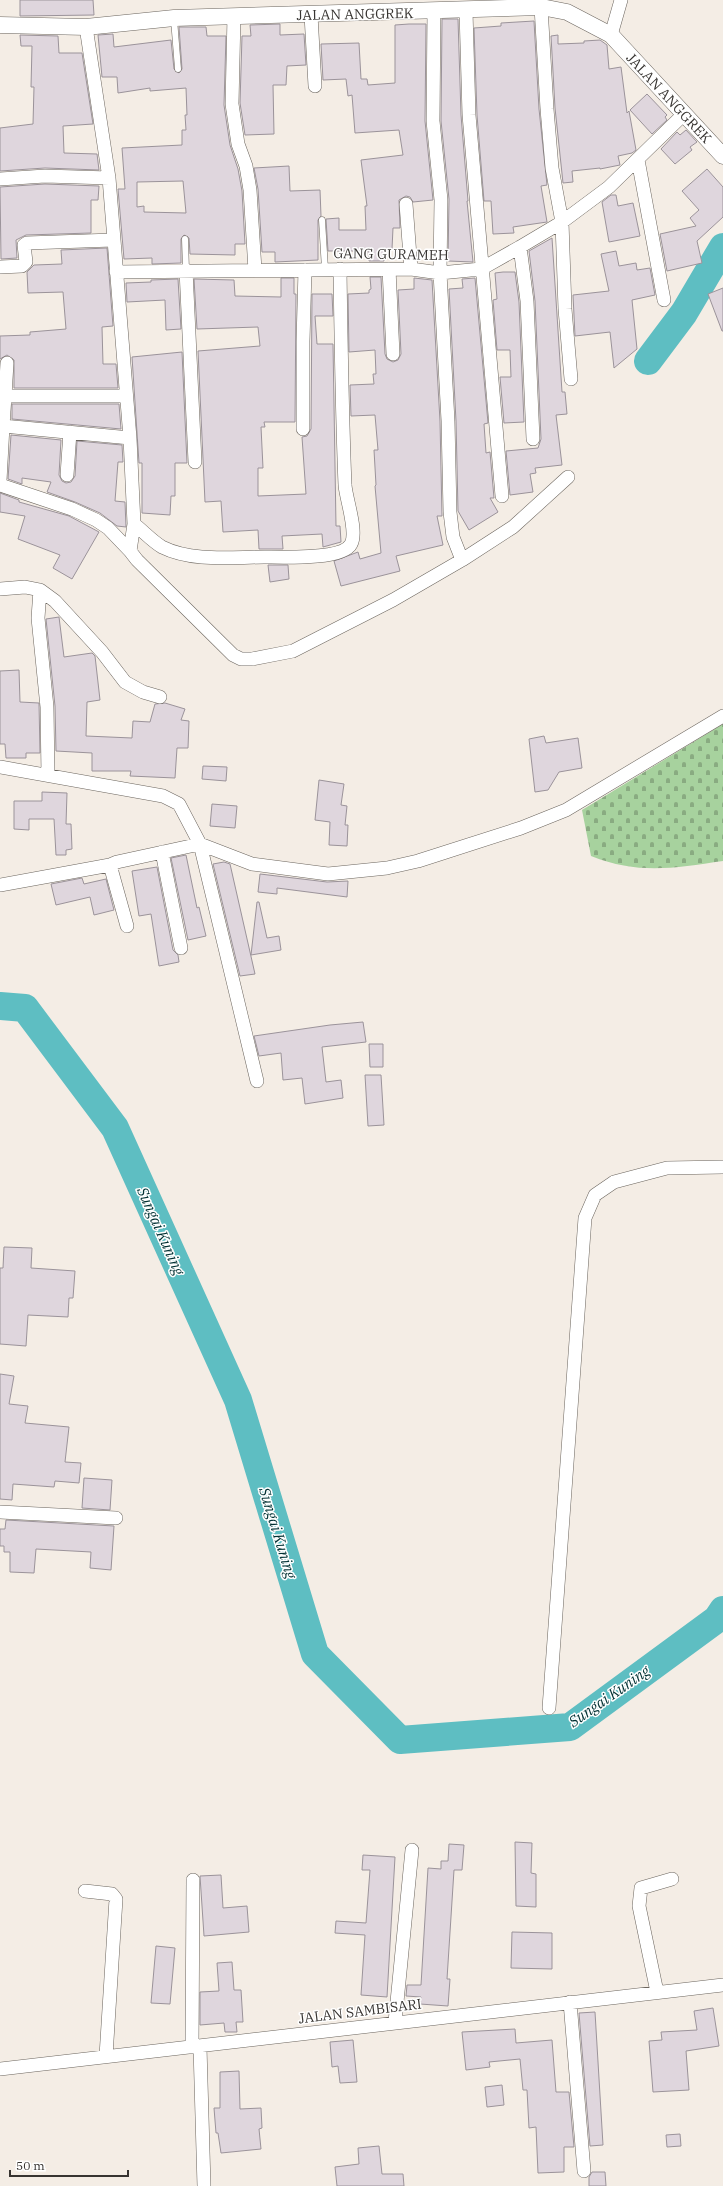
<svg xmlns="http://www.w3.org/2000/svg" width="723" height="2186" viewBox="0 0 723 2186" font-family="'IBM Plex Serif',serif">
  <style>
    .cemetery { fill: url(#cemetery-stones) }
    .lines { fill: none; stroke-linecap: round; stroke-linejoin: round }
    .river { stroke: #5ebec2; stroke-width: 28 }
    .building { fill: #dfd6dd; stroke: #9b939a; fill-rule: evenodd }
    .service-casing { stroke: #6b655e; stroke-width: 7 }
    .minor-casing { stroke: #6b655e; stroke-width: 14 }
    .tertiary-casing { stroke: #6b655e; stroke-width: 17 }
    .service { stroke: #fff; stroke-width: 6 }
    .minor { stroke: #fff; stroke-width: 13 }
    .tertiary { stroke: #fff; stroke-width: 16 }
    .labels { text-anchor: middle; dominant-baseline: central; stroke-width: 3; stroke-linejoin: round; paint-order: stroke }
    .street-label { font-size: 14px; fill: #373431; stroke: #fff }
    .water-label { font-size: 15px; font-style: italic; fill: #003133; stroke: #fff }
  </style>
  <defs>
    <pattern id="cemetery-stones" width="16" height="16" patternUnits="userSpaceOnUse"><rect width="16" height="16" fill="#a7d29e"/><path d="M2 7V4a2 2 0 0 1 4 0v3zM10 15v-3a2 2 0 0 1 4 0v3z" fill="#89ab81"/></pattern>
  </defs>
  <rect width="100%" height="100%" fill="#f4ede5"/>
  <path class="cemetery" d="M723,724V861C674,868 639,875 591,856L582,810Z"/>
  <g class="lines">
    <path class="river" d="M648,361L684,313L723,247
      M0,1006L25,1008L115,1128L238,1400L315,1654L400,1740L570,1727L717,1619L723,1610"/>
  </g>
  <path class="building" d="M20,0H93L94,15L20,16Z
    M442,19H458L461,115L468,201H467L473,262L448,261L449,199L441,121Z
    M534,21L539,109L547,185L541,186L547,222L513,227L514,233L493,234L491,201H484L477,115L474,28L501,26V23Z
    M280,24V35L304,34L306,65L287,66L286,85H273L274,134L245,135L240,103L242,36H251L250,25Z
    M409,24H426L425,121L433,200L413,202L410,197L406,196L399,200L400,228H393L392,249H386L384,261H369L368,251H328L326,219L339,218V230H366L365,206H367L361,160L403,155L399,130L355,133L352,95L348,96L346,79L323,80L321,44L359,43L361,79H367L368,85L395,83V25Z
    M179,27H206L207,36H226L224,105L230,145L238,169L242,191L245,244H235V255L190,254L189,238L184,235L181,239V263L152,264V258L124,259L118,189H125L122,148L182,145V130H186L185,115H187L186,88L150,91V88L118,93L117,77H102L98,35L113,34L114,47L171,40L174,69L179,73L182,69ZM183,181L186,213L144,212V206L137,207V182Z
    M20,35L58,36L59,53H82L93,124L63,126L64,153L97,154L99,170L45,168L0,171V128L33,124L34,87H31L32,46H21Z
    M558,35V44L584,43V41L600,40L607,45L609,69L621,67L627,113L629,111L636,150L632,153L618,156L620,165L600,169V168L572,171L573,182L563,183L555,108L551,36Z
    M647,94L667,115L665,117L667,120L652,134L630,110Z
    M686,130L697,142L690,147L692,150L675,164L661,149L677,132L680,135Z
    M289,166L290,191L320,190L321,216L318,220V260L275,262V252H262L258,189L254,168Z
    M707,169L723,187V217L697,241L702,263L667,271L660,234L696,226L690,218L699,210L682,191Z
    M45,184L99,186L98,200H91V233L26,235L16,240L17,258L1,259L0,187Z
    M611,195H616L618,206L633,203L640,236L609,242L602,202Z
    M552,238L562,392H565L567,414L556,415L562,465L535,468L536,473L530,474L533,492L510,495L506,451L538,448L541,439L535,301L529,251Z
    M107,248L113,326L102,327L103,364H116L118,388H14V360L7,355L0,359V336L30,335V332L66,329L63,292L28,293L27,272L34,265L62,264L61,250Z
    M616,251L619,266L636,263L637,270L650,268L655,295L632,300L637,349L614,368L610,332L575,336L573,295L609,291L601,254Z
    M503,272H515L519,302L524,422L504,423L500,377H511L510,350H497L493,300L497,299L495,273Z
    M370,277H381L385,354L387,359L393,362L398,360L401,354L398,290L414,289V278L432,280L440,421L442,516H437L443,545L396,556L400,571L341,586L334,561L358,552L360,559L381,553L375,486L376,485L374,450H378L375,415L351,416L350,385L374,384L373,374H376L375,350L349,352L348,294L369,293V290L371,289Z
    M281,278H294V294H296L295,422H264L265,427H261L263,468H258V496L306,494L302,437L307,436L311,429L312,294H332L333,316H315L317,344H333L336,526H340L341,542L323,547L322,534L282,536L283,549H259L258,530L223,532L221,501L205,502L198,351L260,346L258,327L197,329L194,279L234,280L235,296L281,297Z
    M475,278L488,423L484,424L486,453L490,452L494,498H490L498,512L469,530L458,511L456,421L449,289L463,288L462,279Z
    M178,279L181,329L166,330L165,300L127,302L126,283L151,282V280Z
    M723,288V331H722L708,294Z
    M182,352L187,463H175V496H171L170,515L142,513V463H139L132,357Z
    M12,404H119L121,429L12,419Z
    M11,435L61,440L59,475L62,481L66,483L71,482L75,476L77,441L122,445L123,462H118L115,501L125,502L126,527L117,526L100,513L75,502L47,492L51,482L22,478V484L8,479Z
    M0,493L19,500V502L69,516L99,532L72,579L53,568L60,555L18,539L25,516L0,512Z
    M268,565H288L289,579L270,582Z
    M59,617L64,657L92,653L95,656L100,700L87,702L86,736L132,738L133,721L150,722L155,704L165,703L185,709L181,720L189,721L188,748H177L175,778L130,776L131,771H92V753L56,751L55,706L46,619Z
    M19,670L20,702L39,703L40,753H26V758H6L5,744H0V671Z
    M544,736L546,743L578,738L582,768L559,772L548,790L535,792L529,739Z
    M203,766L227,767L226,781L202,779Z
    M319,780L344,784L341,805L347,806L345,825H348L347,846L329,845L330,822L315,820Z
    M42,792L67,793L66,824H71L72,849L66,850V855H56L54,819H29V830L14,829V801H42Z
    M212,804L237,806L235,828L210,826Z
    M186,855L197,908L199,907L206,936L188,940L171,858Z
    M224,862L230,864L255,974L240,976L213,864Z
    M157,867L173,950L178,955L179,962L159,966L151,914L139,916L132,871Z
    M260,874L327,882L348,881L347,897L277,888V894L258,892Z
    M82,878L84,884L106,879L114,910L94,915L90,897L56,905L51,884Z
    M257,902H259L267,938L279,936L281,950L251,955Z
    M363,1022L366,1042L322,1047L326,1082L341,1080L343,1098L305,1104L302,1078L283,1080L281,1053L259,1056L254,1036L330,1025Z
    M369,1044H383V1067H370Z
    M365,1075H381L384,1125L368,1126Z
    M4,1247L32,1248L31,1268L75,1271L73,1298H69L68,1317L28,1315L26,1346L0,1344V1268H3Z
    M0,1374L14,1376L9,1404L28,1406L25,1423L69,1427L65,1462L81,1463L79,1483L55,1481L54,1487L13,1484L12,1500L0,1499Z
    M84,1478L112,1480L110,1510L82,1508Z
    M6,1520L114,1526L111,1570L90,1568L91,1552L36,1549L34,1573L10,1572V1552H4V1546H0V1529H5Z
    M515,1842L532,1843L531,1873L536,1874V1907L516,1906Z
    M449,1844L464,1845L462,1870H454L447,1979H450L448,2006L420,2004L421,1997L406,1996L407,1985H421L428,1868L441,1869V1861H448Z
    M363,1855L395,1857L387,1997L361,1995L365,1935L335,1933L336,1921L366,1923L370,1870H362Z
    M221,1875L223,1908L247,1906L249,1932L204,1936L200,1876Z
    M512,1932L552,1933V1969L511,1968Z
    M156,1946L175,1948L170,2004L151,2003Z
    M232,1962L234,1990H241L243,2022H236L237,2032H225L224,2023L200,2025V1992L219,1991L217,1963Z
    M713,2008L719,2046L686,2051L689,2090L653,2092L649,2041L662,2040L661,2032L697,2030L694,2011Z
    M595,2012L603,2145L590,2146L579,2013Z
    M515,2029L516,2043L552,2040L556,2092H569L574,2147H564V2172L538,2173L536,2127L529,2128L527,2090H523L520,2059L489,2062L490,2067L466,2070L462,2032Z
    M353,2040L357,2082L340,2083L338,2066L332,2067L330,2042Z
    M239,2071L240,2109L261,2108L262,2128L259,2129L261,2149L221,2153L218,2133H216L214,2108H220V2072Z
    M502,2085L504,2105L487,2107L485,2087Z
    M680,2134L681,2146L667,2147L666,2135Z
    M379,2146L382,2174H403L404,2186H337L335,2167L359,2164L358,2148Z
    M592,2172H605L606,2186H589V2177Z"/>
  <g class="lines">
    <g class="service-casing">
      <path id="service" d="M174,19L178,69
        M322,220L325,269
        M185,239L186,270"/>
    </g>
    <g class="minor-casing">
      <path id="minor" d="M541,7L547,109L552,168L562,222L565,309L571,379
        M434,11L433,121L441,200L440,273L448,421L450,512L453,537L462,560
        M466,11L469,115L502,496
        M311,15L315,86
        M234,16L232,104L238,144L246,166L250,190L255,270
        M86,27L109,178L130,438L134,524C143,531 152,541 162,547C192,562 231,557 264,557C281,557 343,560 351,544C358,532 346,499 345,485C342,413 341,341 340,269
        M611,35L621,0
        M638,160L664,300
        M0,179L45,176L109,178
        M406,204L411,269
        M520,247L527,301L533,439
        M0,267L22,266L26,262L24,245L27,243L113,240
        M389,269L393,354
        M186,270L195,462
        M116,272L411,269L440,273L481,269L520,247L562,222L609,187L684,114
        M5,396L7,363
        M3,426L5,396H126
        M303,429V341L305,270
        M67,475L70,432
        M0,481L3,426L130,438
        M0,485L72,509L96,520L108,528L130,551
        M134,524L130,551L137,560L233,655L241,659H252L293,651L393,600L462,560L513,527L568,477
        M0,589L25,587L40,590L55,601L102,652L125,682L143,692L160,697
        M40,590L38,618L47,707L48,775
        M0,767L163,796L179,804L200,844L257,1081
        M162,852L181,948
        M0,885L110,865
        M127,926L110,865L117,862L200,844L252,864L328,874L387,868L418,861L521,828L566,810L723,716
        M0,1512L116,1518
        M549,1708L585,1218L595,1195L614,1182L667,1168L723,1167
        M85,1891L112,1894L116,1899L106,2056
        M657,1992L639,1906L641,1888L672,1879
        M570,2002L584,2171
        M395,2022L412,1850
        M192,2047L193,1880
        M200,2047L204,2186
        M0,2069L723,1985"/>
    </g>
    <g class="tertiary-casing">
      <path id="tertiary" d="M0,25L86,27L174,18L541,7L567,12L611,35L723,156"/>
    </g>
    <use href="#service" class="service"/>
    <use href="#minor" class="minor"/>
    <use href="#tertiary" class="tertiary"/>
  </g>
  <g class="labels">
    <g class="street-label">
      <text transform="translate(355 14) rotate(-1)">JALAN ANGGREK</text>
      <text transform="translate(669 98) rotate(47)">JALAN ANGGREK</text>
      <text transform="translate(391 254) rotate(1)">GANG GURAMEH</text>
      <text transform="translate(360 2011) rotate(-7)">JALAN SAMBISARI</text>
    </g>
    <g class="water-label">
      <text transform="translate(161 1231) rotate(66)">Sungai Kuning</text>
      <text transform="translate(278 1533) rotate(73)">Sungai Kuning</text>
      <text transform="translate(609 1696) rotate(-35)">Sungai Kuning</text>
    </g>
  </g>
  <path d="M10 2170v6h118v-6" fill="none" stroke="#373431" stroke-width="2"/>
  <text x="16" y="2170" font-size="12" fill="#373431" stroke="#ffffff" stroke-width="3" paint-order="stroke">50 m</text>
</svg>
